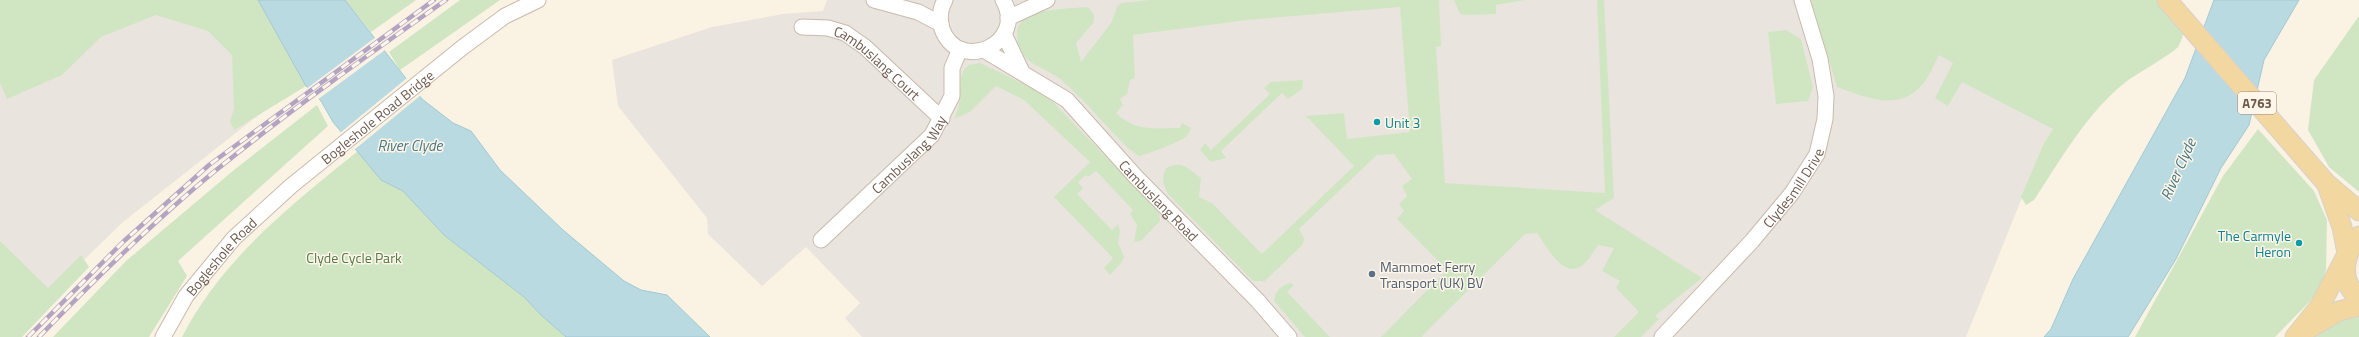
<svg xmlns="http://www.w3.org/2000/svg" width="2359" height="337" viewBox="0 0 2359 337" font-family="'Titillium Web',sans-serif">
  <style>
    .industrial { fill: #eae4de }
    .green { fill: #d0e6c3 }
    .water { fill: #badae1; stroke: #a1c9d2 }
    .pier { fill: #faf2e3 }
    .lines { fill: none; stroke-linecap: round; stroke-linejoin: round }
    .minor-casing { stroke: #c9baab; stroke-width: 17 }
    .major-casing { stroke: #d7d1cd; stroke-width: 21 }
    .minor { stroke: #fff; stroke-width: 15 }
    .major { stroke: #f3d7a1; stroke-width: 19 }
    .rail-casing { stroke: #b5a3c2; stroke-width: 4.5 }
    .rail { stroke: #fdf6e9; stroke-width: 3; stroke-dasharray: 9; stroke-linecap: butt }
    .culture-dot { fill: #0f9aa8; stroke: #fdf6e9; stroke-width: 1.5 }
    .service-dot { fill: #5c6f8a; stroke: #fdf6e9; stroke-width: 1.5 }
    .labels { text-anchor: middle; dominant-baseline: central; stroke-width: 3; stroke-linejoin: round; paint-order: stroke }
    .shield { fill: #fdf6e9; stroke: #9a887b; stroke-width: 1 }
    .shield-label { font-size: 13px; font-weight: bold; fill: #6f594c }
    .street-label { font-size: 14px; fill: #6f594c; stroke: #fdf6e9 }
    .culture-label { font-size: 14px; fill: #0d838f; stroke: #fdf6e9; text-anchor: start }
    .park-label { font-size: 14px; fill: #557a48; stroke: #fdf6e9 }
    .service-label { font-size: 14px; fill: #4e5e75; stroke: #fdf6e9; text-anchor: start }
    .water-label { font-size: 15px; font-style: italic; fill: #477681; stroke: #fdf6e9 }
  </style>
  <rect width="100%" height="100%" fill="#faf2e3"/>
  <path class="industrial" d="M0,0H248L298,84L123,222L4,337H0Z
    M827,0H2139L2043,145L1966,337H862L845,318L860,303L806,247L762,286L708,234L707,218L618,106L612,60L712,27L783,14L823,11Z"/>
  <path class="green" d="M0,0H258L306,86L234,130L230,121L234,109L232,55L208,31L156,15L101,37L62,75L7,99L0,83Z
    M345,0H416L371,32Z
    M460,0H500L400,70L389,52Z
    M1150,0H1439L1441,46L1436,47L1445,183L1605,193L1597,0H1604L1614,198L1595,210L1702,278L1655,316L1659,319L1641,337H1614L1639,312L1616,288L1620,281L1602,271L1614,248L1598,245C1594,251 1590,258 1585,263C1565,283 1547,247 1537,233L1525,234L1422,336L1423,337H1381L1447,270L1397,219L1404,211L1399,204L1407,196L1402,186L1412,179L1394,154L1377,155L1299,229L1304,238L1303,244L1265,281H1253L1168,194C1163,184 1161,179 1166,168C1183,160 1187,168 1201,178L1199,197L1212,203L1262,254L1354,166L1306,116L1344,113L1347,139L1410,132L1400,7L1247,20L1133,35L1135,78L1130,80L1127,94L1120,99L1123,105L1116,113C1136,132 1154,128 1180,128L1182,123L1191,128C1190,131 1188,134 1186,137C1181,141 1146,155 1139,156L1129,149C1106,127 1085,100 1060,79C1049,70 1034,67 1024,56C1020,51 1017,43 1017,36C1014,7 1069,9 1088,7L1094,15V22L1076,43L1081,62L1111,23L1118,5L1122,3Z
    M1454,0H1525L1496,5V14L1467,15L1460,14Z
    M1811,0H2160L2184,31C2183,36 2181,42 2178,47C2173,53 2137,74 2127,81C2087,112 2062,158 2034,200L2026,205L2021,197L2043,145L2053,129L1962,82L1948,106L1935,98L1953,63L1939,55C1935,63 1931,72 1926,80C1902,114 1868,98 1837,87Z
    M2359,16V192L2329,167L2308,130L2314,80Z
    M1786,30L1801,39L1813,87L1808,101L1776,104L1768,32Z
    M980,63L1028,86L1052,101L1159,212L1160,221L1141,241L1134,242L1137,225L1130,214L1133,210L1096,171L1088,177L1086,175L1078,182L1083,188L1077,194L1112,230L1118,224L1120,231L1118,243L1124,257L1122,262L1110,275L1104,268L1113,258L1054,197L1090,162L1024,100L996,86L970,112L954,119L959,106L961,77L964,69L969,65Z
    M1303,80L1302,89L1288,99L1282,93L1221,151L1226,158L1211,162L1200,150L1205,143L1211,150L1270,94L1264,88L1271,82Z
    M317,105L328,126L178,261L187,276L149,337H53L126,261L234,170Z
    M2258,129L2314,191L2327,220L2326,270L2318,293L2275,337H2135L2223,176Z
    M358,151L381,180L403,191L444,235L524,297L541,315L566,337H182C222,259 291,205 358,151Z
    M0,241L48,288L81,255L89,267L22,337H0Z
    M1290,283L1294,285L1287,292L1330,337H1305L1274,301C1275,291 1280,286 1290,283Z
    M2359,311V337H2309Z"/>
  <path class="water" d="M258,0H345L422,99L453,123L471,131L500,170L563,230L624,281L641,290L667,295L710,337H566L541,315L524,297L444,235L403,191L381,180L333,122L321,101L306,86Z
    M2214,0H2299L2264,60L2249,125L2221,168L2176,259L2128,337H2044L2051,329L2073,279L2185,78Z"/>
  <path class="pier" d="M376,37L385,50L317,100L306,89Z
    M407,78L421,95L354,150L340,133Z"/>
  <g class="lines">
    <g class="minor-casing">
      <g id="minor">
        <path d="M874,0L918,12L941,24"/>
        <path d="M945,0C940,9 939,19 942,29C959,75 1028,43 1003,0"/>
        <path d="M1008,18L1047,0"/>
        <path id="s1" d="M802,27L828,28L845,33L865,47L942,119"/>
        <path d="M1004,34L1022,72"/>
        <path id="s2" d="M984,50L1067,100L1136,177L1258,301L1289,337"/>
        <path id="s3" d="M821,240L932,135L952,96V68L960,49"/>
        <path id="s4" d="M163,337L186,296L234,238L291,186L463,47L505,16L538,0"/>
        <path id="s5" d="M1662,337L1752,241L1792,193L1817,154L1825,119L1826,96L1820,59L1802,0"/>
      </g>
    </g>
    <g class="major-casing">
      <path id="major" d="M2167,0L2326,183L2359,211
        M2328,188L2342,227L2347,253
        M2359,236C2344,254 2338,281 2359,298
        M2308,329L2339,311L2359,306
        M2295,337L2320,306L2345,258"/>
    </g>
    <use href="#minor" class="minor"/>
    <use href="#major" class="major"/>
    <g class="rail-casing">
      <path id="rail" d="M28,337L124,241L209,165L434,0
        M39,337C95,279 153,222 215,171C289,111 368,55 446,0"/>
    </g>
    <use href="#rail" class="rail"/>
  </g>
  <g class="culture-dot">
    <circle cx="1377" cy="122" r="4"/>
    <circle cx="2299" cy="243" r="4"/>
  </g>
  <circle class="service-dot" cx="1372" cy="274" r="4"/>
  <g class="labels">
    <rect class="shield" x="2238" y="92" width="38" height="22" rx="3"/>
    <g class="shield-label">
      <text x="2257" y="103">A763</text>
    </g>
    <g class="street-label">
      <text stroke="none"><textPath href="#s1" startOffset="87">Cambuslang Court</textPath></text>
      <text stroke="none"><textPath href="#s4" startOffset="310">Bogleshole Road Bridge</textPath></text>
      <text stroke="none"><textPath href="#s3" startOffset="123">Cambuslang Way</textPath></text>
      <text stroke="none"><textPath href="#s5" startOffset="199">Clydesmill Drive</textPath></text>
      <text stroke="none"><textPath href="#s2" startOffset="233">Cambuslang Road</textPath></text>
      <text stroke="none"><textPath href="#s4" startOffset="100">Bogleshole Road</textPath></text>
    </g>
    <g class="culture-label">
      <text x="1385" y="122">Unit 3</text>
      <text x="2291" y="235" text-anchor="end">The Carmyle<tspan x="2291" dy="16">Heron</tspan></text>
    </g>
    <g class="park-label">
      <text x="354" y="257">Clyde Cycle Park</text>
    </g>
    <g class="service-label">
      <text x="1380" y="266">Mammoet Ferry<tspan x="1380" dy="16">Transport (UK) BV</tspan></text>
    </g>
    <g class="water-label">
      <text x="410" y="145">River Clyde</text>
      <text transform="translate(2178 169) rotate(-66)">River Clyde</text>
    </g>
  </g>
</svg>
